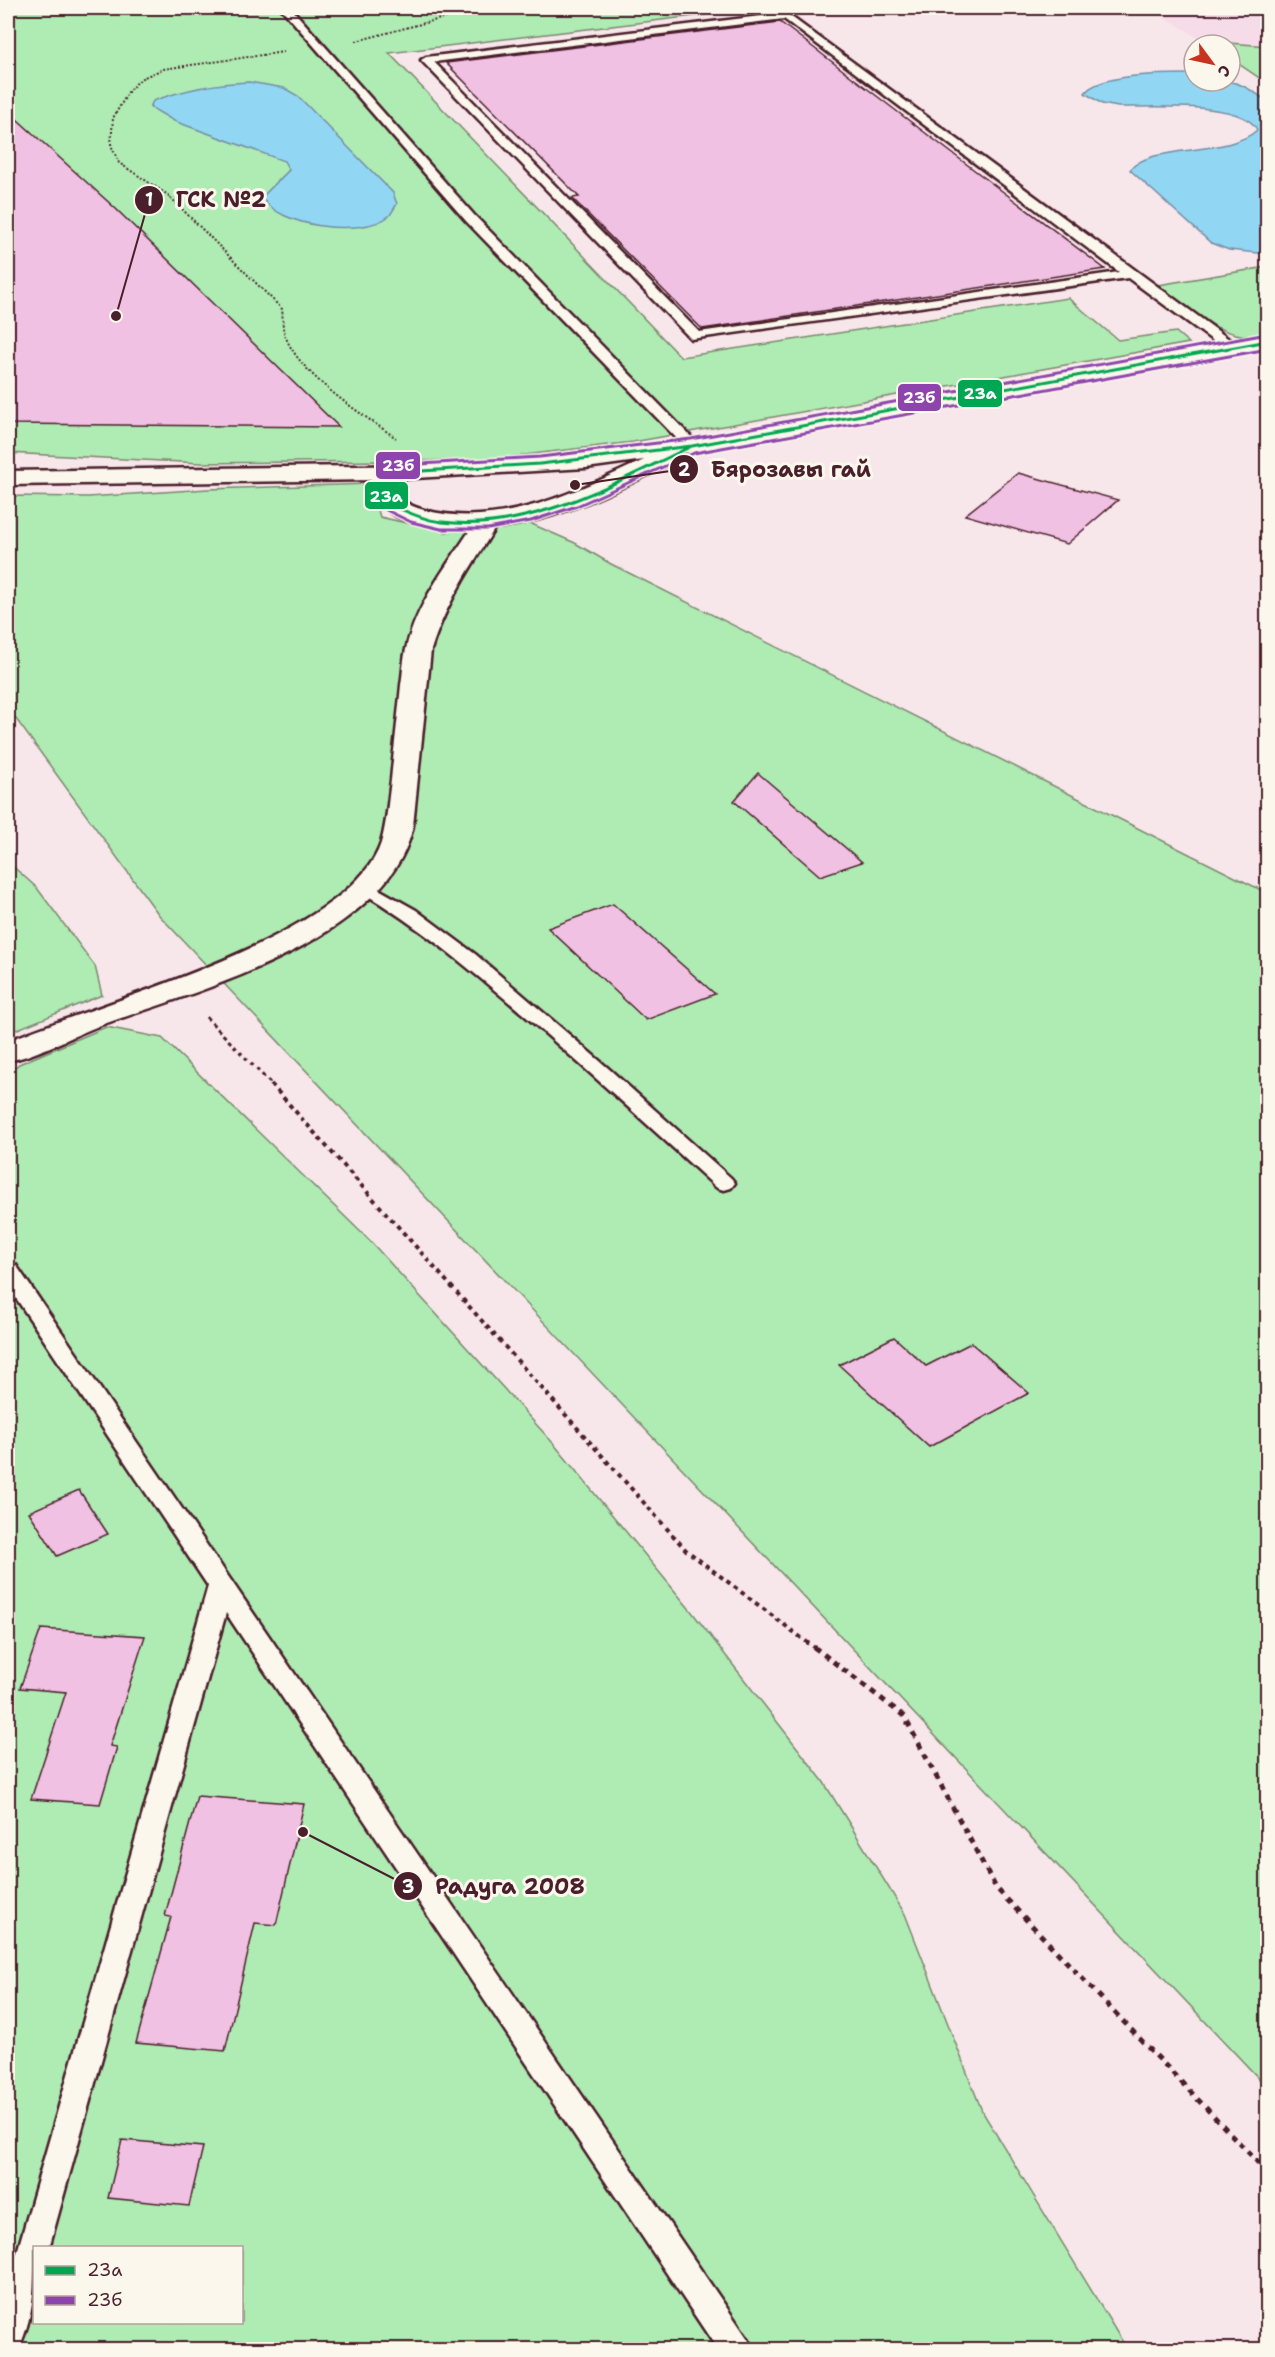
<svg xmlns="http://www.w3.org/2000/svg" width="1275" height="2357" viewBox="0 0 1275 2357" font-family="'Shantell Sans',sans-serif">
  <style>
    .built { fill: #f6dce8 }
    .green { fill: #aeecb3; stroke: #7c866f; stroke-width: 1.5; fill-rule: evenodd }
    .water { fill: #91d7f3; stroke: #758da3; stroke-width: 1.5 }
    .building { fill: #f1c1e4; stroke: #4a1f2b; stroke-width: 1.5 }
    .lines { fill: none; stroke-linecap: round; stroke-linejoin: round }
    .lane-casing { stroke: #4a1f2b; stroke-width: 5 }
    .street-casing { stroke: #4a1f2b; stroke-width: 5 }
    .path-far3 { stroke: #4a1f2b; stroke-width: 2; stroke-dasharray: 2 2; stroke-linecap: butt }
    .path-far2 { stroke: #4a1f2b; stroke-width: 3; stroke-dasharray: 4 4; stroke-linecap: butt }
    .path-far1 { stroke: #4a1f2b; stroke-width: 4; stroke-dasharray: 4.5 4.5; stroke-linecap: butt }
    .path { stroke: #4a1f2b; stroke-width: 5; stroke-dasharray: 6 6; stroke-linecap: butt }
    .lane { fill: #fbf7ec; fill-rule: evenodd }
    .street { fill: #fbf7ec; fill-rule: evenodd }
    .bus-1-casing { stroke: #fbf7ec; stroke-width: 6 }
    .bus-2-casing { stroke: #fbf7ec; stroke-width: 6 }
    .bus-1 { stroke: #00a651; stroke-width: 3 }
    .bus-2 { stroke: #8e44ad; stroke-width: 3 }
    .leader { fill: none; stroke: #4a1f2b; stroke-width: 2 }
    .callout-dot { fill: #4a1f2b; stroke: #fbf7ec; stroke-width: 2 }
    .mark-label { font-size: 18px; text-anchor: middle; font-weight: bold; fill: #fff }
    .callout-label { font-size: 22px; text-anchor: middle; font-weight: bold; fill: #4a1f2b; stroke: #fbf7ec; stroke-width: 6; stroke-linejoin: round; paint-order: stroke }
    .line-badge { stroke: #fbf7ec; stroke-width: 2 }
    .badge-label { font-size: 16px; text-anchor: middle; font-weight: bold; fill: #fff }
  </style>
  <rect width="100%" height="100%" fill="#f8e7ea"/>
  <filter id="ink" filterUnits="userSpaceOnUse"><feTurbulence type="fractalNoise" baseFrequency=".0167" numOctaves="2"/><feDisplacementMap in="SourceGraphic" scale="12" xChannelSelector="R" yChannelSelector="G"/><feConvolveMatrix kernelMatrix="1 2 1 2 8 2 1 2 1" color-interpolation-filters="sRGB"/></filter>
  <g filter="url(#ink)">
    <path class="built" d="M1150,8H1267V46L1203,41Z"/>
    <path class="green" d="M8,8H760L389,53L681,357L1068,298L1118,340L1176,332L1189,343L633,442L483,460L201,463L8,453Z
      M1203,41L1267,46V83L1230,58V45H1210Z
      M1267,267V335C1222,343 1192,310 1158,285Z
      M370,484L380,517L446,532L525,521L575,543L611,564L1267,893V2087L159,915L8,708V496L88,497L208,489Z
      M8,862L37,888L95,966L102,995L8,1033Z
      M106,1027L162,1038L372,1243L553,1443L692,1612L823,1781L905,1914L982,2111L1127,2349H8V1073L19,1064ZM34,2248H242V2322H34Z"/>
    <path class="water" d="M1194,74V81C1233,81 1235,78 1267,101V254L1229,250L1211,243L1130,170C1150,143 1228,157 1257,130C1244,100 1147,108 1118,107L1102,104L1085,93C1099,73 1170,74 1194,74Z
      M249,82L284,88L298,96L393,193L397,204C394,208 392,213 389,216C362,238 278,227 262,197L289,170L284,161L174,121L150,107L153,101C183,90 217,83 249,82Z"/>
    <path class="building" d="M780,22L903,116L1105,269L702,329L572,198L579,197L446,63Z
      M8,111L115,208L339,427L8,424Z
      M1018,473L1118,500L1067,544L965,515Z
      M758,773L862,862L820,876L734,801Z
      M613,904L715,994L646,1020L548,928Z
      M894,1337L926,1366L971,1343L1029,1393L929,1447L839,1365Z
      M79,1490L108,1534L57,1556L29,1512Z
      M41,1629L145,1636L110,1746L117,1747L100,1804L31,1799L66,1692L20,1688Z
      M197,1796L304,1804L276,1925L255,1923L225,2051L136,2043L171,1917L165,1916Z
      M122,2140L203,2147L189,2206L108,2198Z"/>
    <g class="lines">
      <g class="lane-casing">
        <path id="lane" d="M281,8H291L474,215L697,443L699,446L697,449H687L466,221Z
          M786,13L1237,345L1239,348L1237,351H1227L1128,278L691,339L421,60L426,57ZM784,19L1119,272L699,332L434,62Z
          M366,882L416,910L475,954L608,1068L731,1178L735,1183L731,1188L724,1190L717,1188C655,1131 593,1075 530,1020C475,973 422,928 360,891L357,887L360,883Z
          M8,1263L16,1265L748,2339L753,2350H718L226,1613L49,2248H34C34,2286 35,2312 19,2348L8,2350V2284L208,1586L8,1286Z"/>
      </g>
      <g class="street-casing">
        <path id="street" d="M1268,335V347L667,456L670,461L667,466C613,491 556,522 495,528C470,568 445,605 431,650L413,826C389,940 197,991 101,1025C72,1036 38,1055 8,1061V1041C96,1003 350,938 381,843C387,822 388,801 391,780C394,748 398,717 401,685C403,673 403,661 406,649C416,605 446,567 470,530C439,528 369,525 375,480L8,485V471L430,465L586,454L692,439ZM644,460C576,491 501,530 424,510C406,505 395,499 398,479L586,468Z"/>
      </g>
      <path class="path-far3" d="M356,41L482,8
        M284,52L163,69L142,78L130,89L113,118L111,145L119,163L168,195L282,309C283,317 282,325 284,332C297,375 361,413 396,438"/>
      <path class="path-far2" d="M206,1017L272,1085"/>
      <path class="path-far1" d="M271,1084L686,1550L816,1649"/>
      <path class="path" d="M814,1647L904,1716L996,1888L1268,2173"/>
      <use href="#lane" class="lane"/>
      <use href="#street" class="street"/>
      <g class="bus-1-casing">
        <path id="bus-1" d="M692,446C615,482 530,533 442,522C424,520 406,512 390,504L384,490L388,473L540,464Z
          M692,446L1268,341
          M692,446L1268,341"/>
      </g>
      <g class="bus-2-casing">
        <path id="bus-2" d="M1267,334L691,439L540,457L387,466L381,470L377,490L386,510L411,522L441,529H488L531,521L577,506L694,453L1268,349"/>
      </g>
      <use href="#bus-1" class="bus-1"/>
      <use href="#bus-2" class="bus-2"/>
    </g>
  </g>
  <path class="leader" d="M116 316L149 200M575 485L684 469M303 1832L408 1886"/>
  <g class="callout-dot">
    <circle cx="116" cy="316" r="6"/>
    <circle cx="575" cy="485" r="6"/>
    <circle cx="303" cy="1832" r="6"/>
    <circle cx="149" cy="200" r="15"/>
    <circle cx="684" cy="469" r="15"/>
    <circle cx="408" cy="1886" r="15"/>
  </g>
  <g class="mark-label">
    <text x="149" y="206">1</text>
    <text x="684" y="476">2</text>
    <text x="408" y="1893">3</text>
  </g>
  <g class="callout-label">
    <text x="221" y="207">ГСК №2</text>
    <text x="791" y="477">Бярозавы гай</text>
    <text x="510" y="1894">Радуга 2008</text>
  </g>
  <g class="line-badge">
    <rect x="957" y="379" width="46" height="29" rx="6" fill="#00a651"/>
    <rect x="897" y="383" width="45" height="29" rx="6" fill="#8e44ad"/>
    <rect x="375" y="451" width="46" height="29" rx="6" fill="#8e44ad"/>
    <rect x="364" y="481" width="45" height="29" rx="6" fill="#00a651"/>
  </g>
  <g class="badge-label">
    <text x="980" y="399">23а</text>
    <text x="919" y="403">23б</text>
    <text x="398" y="471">23б</text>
    <text x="386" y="502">23а</text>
  </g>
  <rect width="1275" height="2357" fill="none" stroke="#fbf7ec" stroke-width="30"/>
  <rect x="15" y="15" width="1245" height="2327" fill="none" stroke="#4a1f2b" stroke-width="2" filter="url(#ink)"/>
  <rect x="33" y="2246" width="210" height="78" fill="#fbf7ec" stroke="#b4a19f" stroke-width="1.5"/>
  <rect x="45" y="2266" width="30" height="9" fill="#00a651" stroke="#b4a19f" stroke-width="1.5"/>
  <text x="87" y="2276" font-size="18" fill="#4a1f2b">23а</text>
  <rect x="45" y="2296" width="30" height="9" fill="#8e44ad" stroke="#b4a19f" stroke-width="1.5"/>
  <text x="87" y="2306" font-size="18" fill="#4a1f2b">23б</text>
  <g transform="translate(1212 63) rotate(123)"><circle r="28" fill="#fbf7ec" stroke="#b4a19f" stroke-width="1.5"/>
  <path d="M0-4.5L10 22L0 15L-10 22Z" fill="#c8321e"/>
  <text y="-9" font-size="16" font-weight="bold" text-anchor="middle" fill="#4a1f2b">С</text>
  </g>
</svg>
